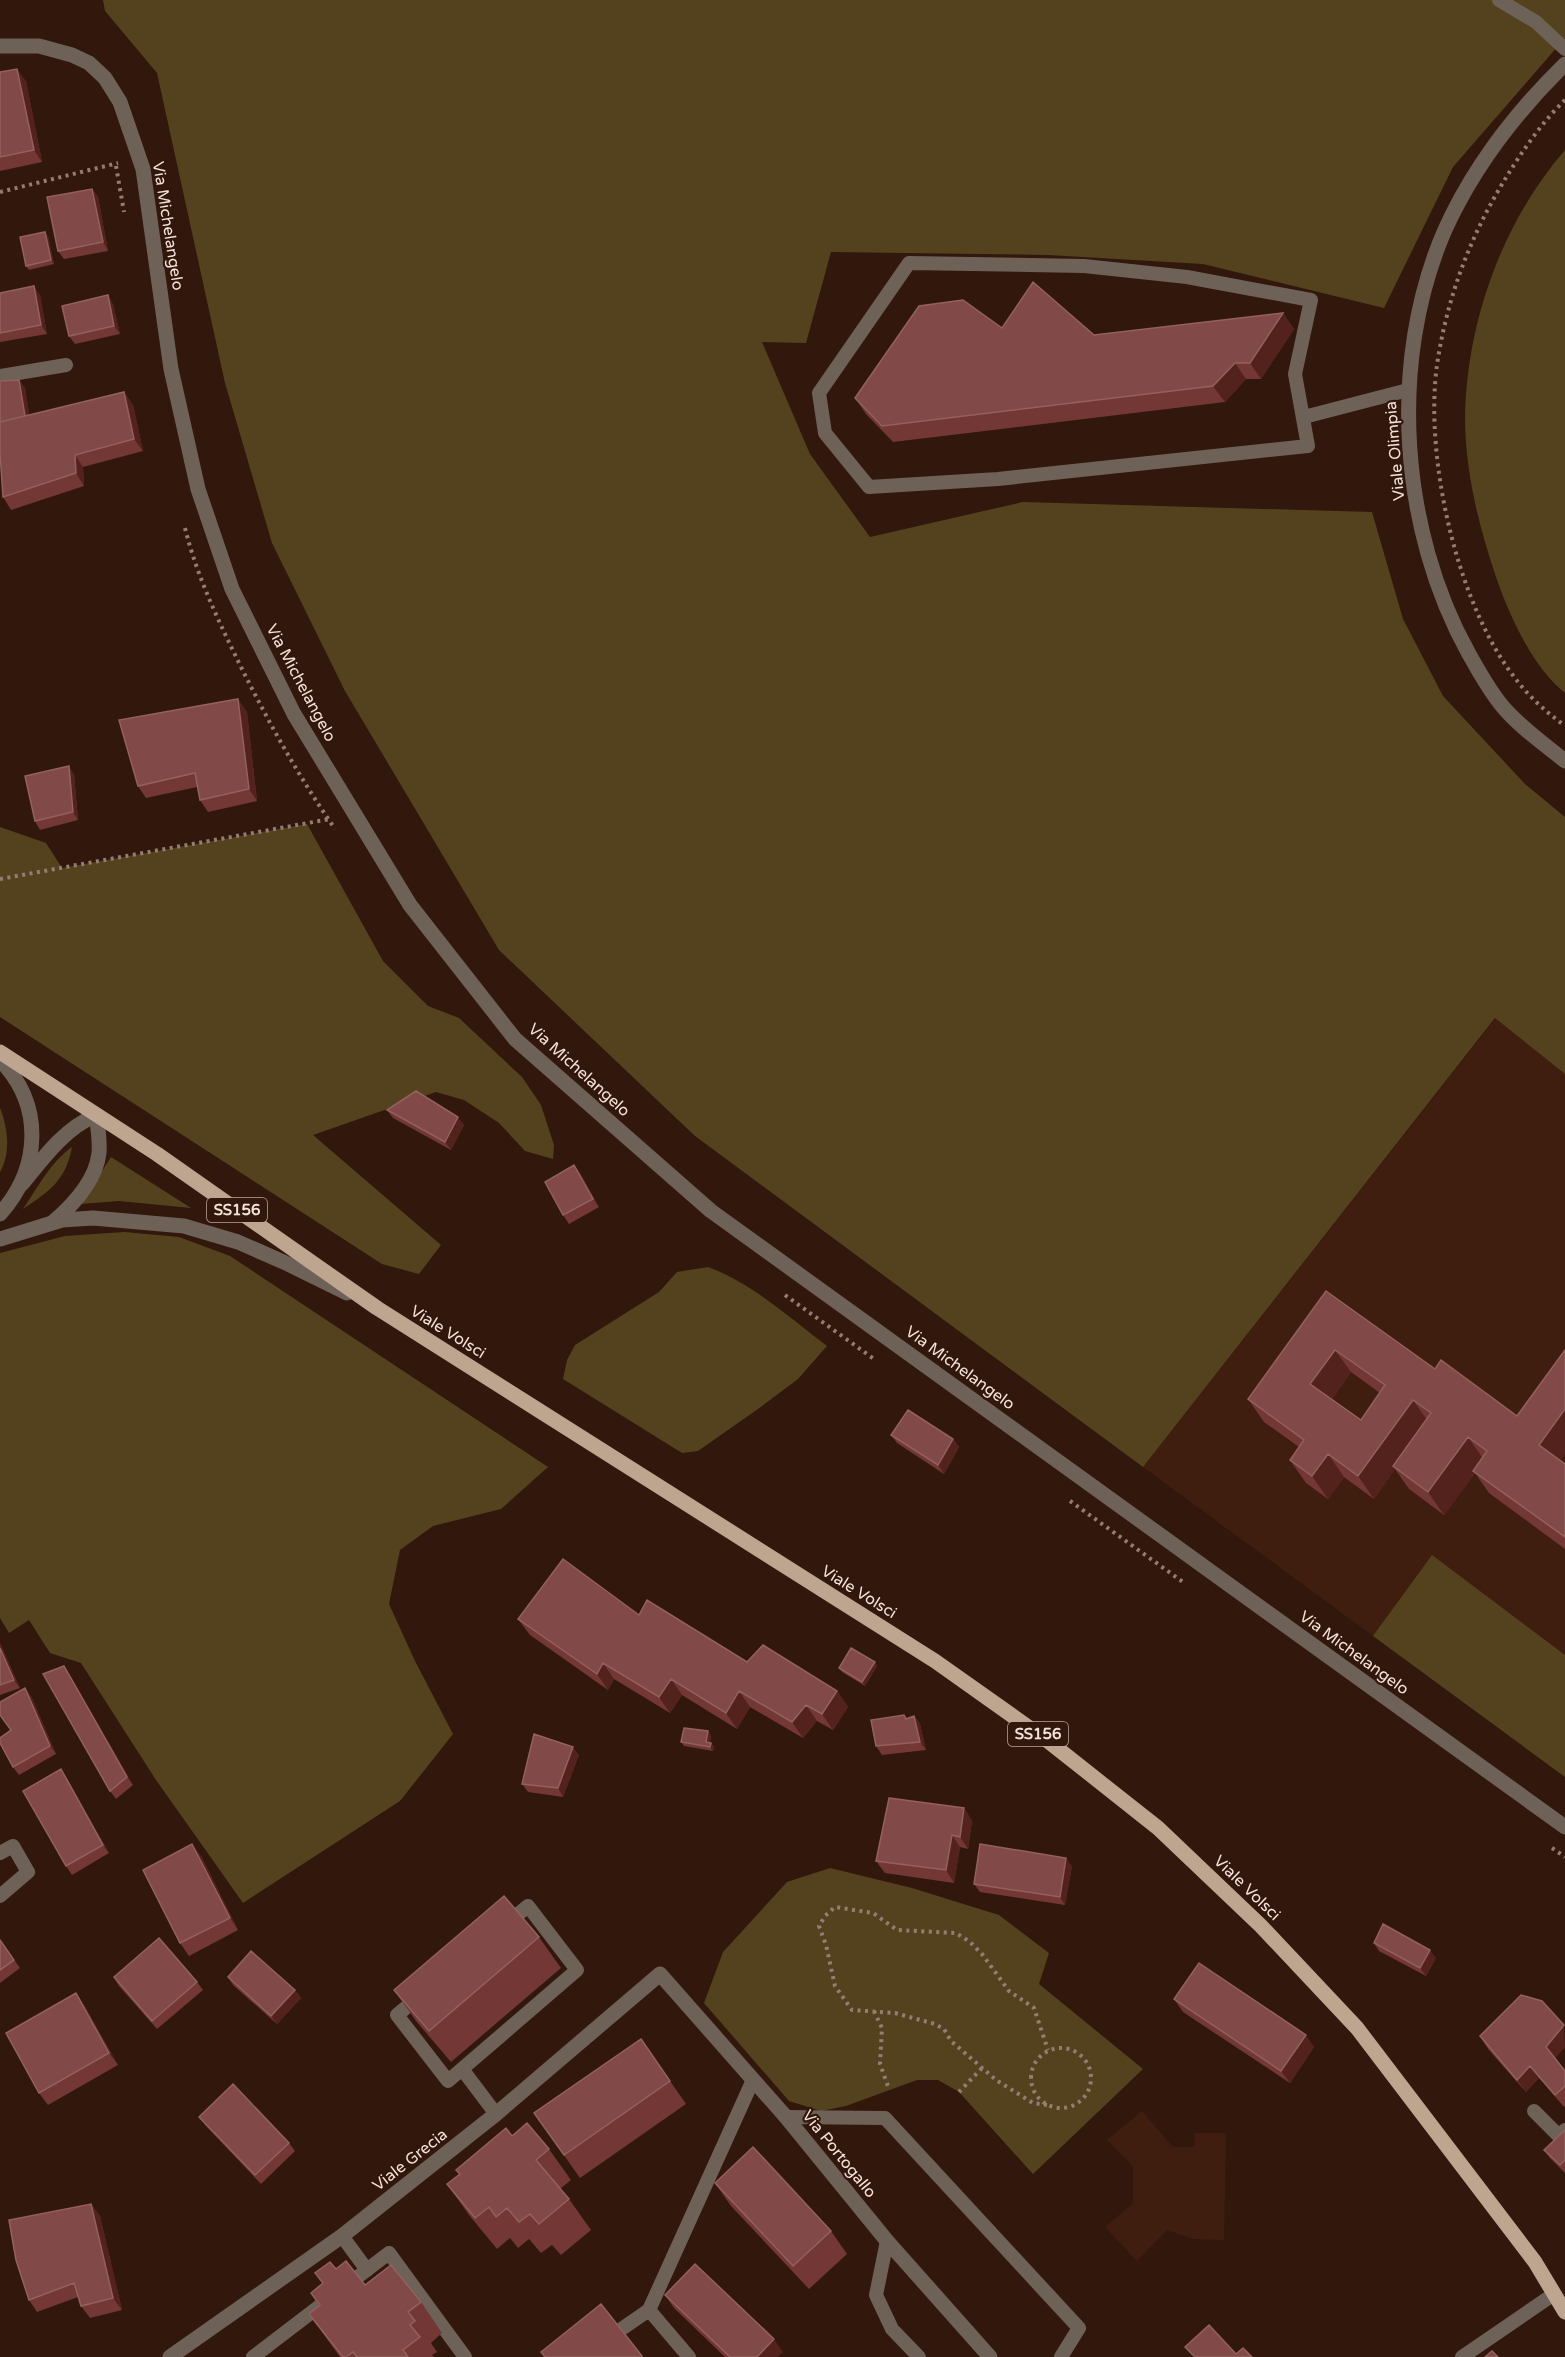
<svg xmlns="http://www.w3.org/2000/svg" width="1565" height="2357" viewBox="0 0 1565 2357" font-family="'Varela Round',sans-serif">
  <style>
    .built { fill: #401e0f }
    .green { fill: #54421e }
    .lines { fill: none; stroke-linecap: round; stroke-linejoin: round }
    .path { stroke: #947d74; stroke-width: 4; stroke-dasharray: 3 4.5; stroke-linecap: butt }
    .lane { stroke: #6e6258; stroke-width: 14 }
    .street { stroke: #6e6258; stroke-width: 15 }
    .primary { stroke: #bea590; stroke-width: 15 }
    .wall { fill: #733735; fill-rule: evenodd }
    .shaded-wall { fill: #53221d }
    .building { fill: #814947; stroke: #93615e; stroke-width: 1.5; fill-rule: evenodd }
    .labels { text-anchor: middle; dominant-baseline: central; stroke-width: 4.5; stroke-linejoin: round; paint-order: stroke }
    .shield { fill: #32170c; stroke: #baa59c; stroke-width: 1.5 }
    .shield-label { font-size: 15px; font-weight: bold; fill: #f5e2da }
    .street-label { font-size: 16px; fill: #f5e2da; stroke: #32170c }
  </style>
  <rect width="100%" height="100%" fill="#32170c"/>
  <path class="built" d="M1496,1018L1565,1074V1777L1143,1467Z
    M1142,2111L1173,2147H1194L1195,2133H1226L1224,2240L1193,2239L1167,2230L1137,2261L1105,2227L1133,2203V2167L1107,2140Z"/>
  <path class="green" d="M103,0H1565V38L1453,167L1384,308L1203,264L1048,255L831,252L806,343L762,342L810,454L870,537L1023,502L1372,512L1403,619L1443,696L1525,784L1565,817V1074L1495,1018L1143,1467L695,1136L499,950L345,691L272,543L225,383L157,73L105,11Z
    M1565,150V693C1533,668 1509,615 1496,577C1479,527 1465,471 1465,417C1467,321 1502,223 1565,150Z
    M307,824L383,961L428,1006L459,1018L522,1077L541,1105L554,1145L553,1159L525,1151L499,1123L464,1100L436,1092L313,1135L441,1245L419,1274L382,1264L0,1017V827L46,843L62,868Z
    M0,1108C8,1128 11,1153 0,1172Z
    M72,1147C66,1180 50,1191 23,1209C38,1187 50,1163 72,1147Z
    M111,1157L191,1208L119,1201L81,1204Z
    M124,1232L179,1237L230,1256L548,1467L501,1509L433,1526L400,1550L389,1604L415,1661L453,1734L400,1801L243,1903L156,1780L81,1663L50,1653L29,1620L9,1633L0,1618V1253L65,1236Z
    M708,1267C752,1283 790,1318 827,1346L798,1379L758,1409L698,1451L682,1453L563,1379L567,1360L575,1345L659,1292L677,1272Z
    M1432,1555L1565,1655V1777L1373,1636Z
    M830,1868L912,1888L999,1915L1049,1953L1039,1984L1143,2069L1033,2174L959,2092L938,2080H917L846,2106L821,2111L789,2101L704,2003L723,1952L787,1882Z"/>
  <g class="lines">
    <path class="path" d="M1565,100C1543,121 1523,150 1507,176C1471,234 1447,297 1437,365C1424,458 1458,610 1519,683C1532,700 1548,713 1565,726
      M116,166L124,212
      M0,192L118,163
      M185,528C197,577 219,622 241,667C269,723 299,777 335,829
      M0,879L330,819
      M785,1295L874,1359
      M1070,1501L1183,1582
      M1552,1848L1565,1857
      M874,2011L882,2028L880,2064L889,2089
      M1031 2078a30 30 0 1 1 60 0a30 30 0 1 1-60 0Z
      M959,2092L982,2068
      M1047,2105L1033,2103L996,2080L951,2041L944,2029L935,2024L895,2013L852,2010L835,1986L826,1945L819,1926L825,1916L835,1907L873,1913L897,1930L956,1933L970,1942L982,1954L1009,1991L1034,2008L1048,2050"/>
    <path class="lane" d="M1499,0L1536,22L1565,49
      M909,263L1084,266L1187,277L1311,300L1295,374L1308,446L998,479L869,487L825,433L819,393Z
      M0,376L66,365
      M1304,417L1408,390
      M0,1853L13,1846L28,1872L0,1896
      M421,1995L397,2015L448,2081L462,2069L496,2114
      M462,2069L577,1970L528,1906L505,1925
      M1534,2111L1559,2136L1565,2130
      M786,2117L885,2118L1079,2328L1061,2357
      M342,2236L367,2270
      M887,2241L876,2295L892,2329L919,2357
      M649,2310L689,2357
      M253,2357L389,2253L465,2357
      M581,2357L649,2310L753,2080
      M1462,2357L1554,2294"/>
    <path class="street" d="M0,46H39L72,55L89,63L105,78L120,102L143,169L171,369L198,489L232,589L294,714L410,905L515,1039L711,1211L1565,1827
      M1565,64C1515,113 1473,167 1444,232C1388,363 1400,530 1469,654C1479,672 1490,692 1503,707C1521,728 1544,744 1565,761
      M0,1060C44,1105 41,1168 0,1214
      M22,1184C44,1157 64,1129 96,1115C98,1127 100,1140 99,1153C96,1181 72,1206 52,1223
      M0,1239L62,1220L93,1218L184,1226L238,1242L288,1264L347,1293
      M170,2357L342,2236L496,2114L660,1974L786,2117L887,2241L990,2357"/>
    <path class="primary" d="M0,1052L157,1154L377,1308L935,1661L1048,1741L1158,1828L1261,1926L1357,2028L1535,2262L1565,2312"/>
  </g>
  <path class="wall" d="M0,72L26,81L42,162L0,171Z
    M92,189L98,197L108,251L64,259L58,251Z
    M48,236L54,264L29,270L26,266Z
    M0,293L40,295L47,334L0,342Z
    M113,304L120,334L75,344L69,336Z
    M1283,313L1294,329L1261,379H1246L1225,402L893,442L866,414L855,398L1002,328L1094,335Z
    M19,380L25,388L29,415L124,392L133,405L143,451L83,467L84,486L11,510L3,497Z
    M238,699L247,712L257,801L208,812L200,800L197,787L146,798L138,786Z
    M74,774L78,820L40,830L35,821Z
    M387,1110L464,1125L451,1150L393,1118Z
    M574,1165L580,1173L599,1207L569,1224L563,1215Z
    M1326,1291L1565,1464V1549L1489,1493L1475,1473L1444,1515L1409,1489L1395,1469L1374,1499L1344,1477L1328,1499L1306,1483L1290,1460L1299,1447L1264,1422L1248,1399ZM1351,1372L1380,1393L1361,1420L1332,1399Z
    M891,1435L953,1439L959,1447L944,1474L897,1443Z
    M639,1615L747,1662L837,1691L848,1707L833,1730L817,1721L803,1738L750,1707L737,1729L682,1695L670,1713L614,1679L608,1690L530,1635L518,1619Z
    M0,1643L20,1688L0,1695Z
    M875,1662L877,1666L865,1686L842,1672L839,1668Z
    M70,1675L133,1785L116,1799L110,1791Z
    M31,1696L56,1754L19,1775L13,1767L11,1730Z
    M904,1715L907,1718L914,1716L920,1724L926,1750L882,1755L876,1746Z
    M711,1735L710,1743H711L714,1747L713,1751L684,1746L681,1742Z
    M579,1755L563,1797L528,1792L522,1784Z
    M66,1777L109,1853L72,1875L66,1866Z
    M964,1808L972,1821L968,1849L960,1847L954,1883L885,1873L876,1861Z
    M201,1856L238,1930L189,1956L180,1943Z
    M1072,1866L1065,1905L980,1892L974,1884Z
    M539,1937L561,1968L451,2062L416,2021L394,1990Z
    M0,1940L20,1968L0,1983Z
    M1374,1943L1436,1958L1426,1976L1379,1951Z
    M114,1977L197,1982L203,1990L157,2029L119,1986Z
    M228,1977L295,1990L301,1998L277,2024L233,1985Z
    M76,1993L84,2005L118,2065L48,2105L39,2093Z
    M1174,1999L1314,2047L1290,2083L1183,2012Z
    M1480,2036L1565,2047L1555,2058L1565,2071V2106L1564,2107L1539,2078L1526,2092L1488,2049Z
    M641,2039L686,2104L580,2178L534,2113Z
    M199,2117L289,2143L295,2151L261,2184L205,2125Z
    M1565,2130V2173L1550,2158L1544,2150Z
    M512,2136L549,2149L571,2180L560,2189L569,2199L591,2230L561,2255L552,2245L541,2253L529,2239L518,2248L510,2238L497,2249L469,2215L447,2184L459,2174L456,2170Z
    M715,2183L831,2231L847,2254L809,2289L731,2206Z
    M91,2204L100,2216L122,2310L90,2318L81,2306L78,2297L37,2312L29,2300Z
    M336,2269L365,2285L421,2302L442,2333L431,2343L437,2352L432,2355L434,2357H340L309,2314L319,2306L311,2293L322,2284Z
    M665,2295L783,2352L777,2357H725L674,2308Z"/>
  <path class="shaded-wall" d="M17,69L26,81L42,162L34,150Z
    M92,189L98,197L108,251L103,242Z
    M45,232L48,236L54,264L51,260Z
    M34,286L40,295L47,334L41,325Z
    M108,295L113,304L120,334L114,326Z
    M1283,313L1294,329L1261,379L1250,363Z
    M1235,363L1246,379L1225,402L1213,386Z
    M19,380L25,388L31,425L25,417Z
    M124,392L133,405L143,451L134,439Z
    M75,455L83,467L84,486L76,473Z
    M238,699L247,712L257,801L249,789Z
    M69,766L74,774L78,820L73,812Z
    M458,1117L464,1125L451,1150L445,1142Z
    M574,1165L580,1173L599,1207L593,1199Z
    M1335,1350L1351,1372L1326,1407L1310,1384Z
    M1413,1400L1429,1423L1393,1466L1395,1469L1374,1499L1358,1476Z
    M1565,1409V1454L1555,1468L1539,1445Z
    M1468,1437L1484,1460L1473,1471L1475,1473L1444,1515L1428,1492Z
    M953,1439L959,1447L944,1474L938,1465Z
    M1328,1454L1344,1477L1328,1499L1312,1476Z
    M0,1643L20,1688L14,1680L0,1648Z
    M875,1662L877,1666L865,1686L862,1682Z
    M603,1663L614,1679L608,1690L597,1674Z
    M64,1666L70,1675L133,1785L127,1777Z
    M671,1679L682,1695L670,1713L659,1697Z
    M25,1688L31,1696L56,1754L50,1746Z
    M739,1691L750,1707L737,1729L726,1713Z
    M837,1691L848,1707L833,1730L822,1714Z
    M806,1705L817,1721L803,1738L792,1722Z
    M914,1716L920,1724L926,1750L920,1742Z
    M708,1731L711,1735L709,1746L706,1742Z
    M711,1743L714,1747L713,1751L710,1747Z
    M573,1747L579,1755L563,1797L558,1788Z
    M61,1769L66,1777L109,1853L103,1845Z
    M964,1808L972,1821L968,1849L960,1837Z
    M952,1835L960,1847L954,1883L946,1870Z
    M192,1844L201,1856L238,1930L230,1918Z
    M1066,1858L1072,1866L1065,1905L1060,1897Z
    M1430,1950L1436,1958L1426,1976L1420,1968Z
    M295,1990L301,1998L277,2024L271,2016Z
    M76,1993L84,2005L118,2065L109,2053Z
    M1564,2025L1565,2047L1554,2059L1546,2047Z
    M1306,2035L1314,2047L1290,2083L1281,2071Z
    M1530,2066L1539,2078L1526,2092L1517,2080Z
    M91,2204L100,2216L122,2310L113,2298Z
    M774,2339L783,2352L777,2357H757Z"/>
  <path class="building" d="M17,69L34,150L0,157V72Z
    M92,189L103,242L58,251L47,197Z
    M45,232L51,260L26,266L20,237Z
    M1033,282L1094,335L1283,313L1250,363H1235L1213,386L882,426L855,398L919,306L963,300L1002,328Z
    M34,286L41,325L0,333V293Z
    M108,295L114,326L69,336L62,306Z
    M19,380L25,416L0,422V381Z
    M124,392L134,439L75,455L76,473L3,497L0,453V422Z
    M238,699L249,789L200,800L195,773L138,786L119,720Z
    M69,766L73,812L35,821L25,776Z
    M416,1091L458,1117L445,1142L387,1110Z
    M574,1165L593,1199L563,1215L545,1182Z
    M1326,1291L1435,1369L1441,1360L1517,1416L1565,1350V1409L1539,1445L1565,1464V1537L1473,1471L1487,1451L1468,1437L1428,1492L1393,1466L1431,1413L1413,1400L1358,1476L1328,1454L1312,1476L1290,1460L1304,1440L1248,1399ZM1335,1350L1385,1385L1361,1420L1310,1384Z
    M908,1410L953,1439L938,1465L891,1435Z
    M563,1559L639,1615L647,1600L747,1662L763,1645L837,1691L822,1714L806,1705L792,1722L739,1691L726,1713L671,1679L659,1697L603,1663L597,1674L518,1619Z
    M0,1648L14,1680L0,1685Z
    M851,1648L875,1662L862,1682L839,1668Z
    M64,1666L127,1777L110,1791L43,1674Z
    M25,1688L50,1746L13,1767L0,1743V1738L11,1730L0,1715V1702Z
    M904,1715L906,1719L914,1716L920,1742L876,1746L871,1720Z
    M684,1728L708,1731L706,1742L711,1743L710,1747L681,1742Z
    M534,1734L573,1747L558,1788L522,1784Z
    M61,1769L103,1845L66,1866L23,1791Z
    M889,1798L964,1808L960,1837L952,1835L946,1870L876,1861Z
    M192,1844L230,1918L180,1943L143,1870Z
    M980,1844L1066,1858L1060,1897L974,1884Z
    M504,1896L539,1937L429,2031L394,1990Z
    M1383,1924L1430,1950L1420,1968L1374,1943Z
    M159,1938L197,1982L152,2021L114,1977Z
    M0,1940L14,1960L0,1970Z
    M251,1951L295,1990L271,2016L228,1977Z
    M1199,1963L1306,2035L1281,2071L1174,1999Z
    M76,1993L109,2053L39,2093L6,2033Z
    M1521,1995L1542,2001L1564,2025L1546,2047L1565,2071V2086L1555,2095L1530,2066L1517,2080L1480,2036Z
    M641,2039L670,2081L564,2155L534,2113Z
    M233,2084L289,2143L255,2175L199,2117Z
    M527,2123L549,2149L536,2160L569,2199L539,2224L530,2214L519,2222L507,2208L496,2217L489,2207L475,2218L447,2184L460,2174L456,2170L506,2128L512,2136Z
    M1565,2130V2160L1560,2165L1544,2150Z
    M753,2147L831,2231L793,2266L715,2183Z
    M91,2204L113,2298L81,2306L74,2283L29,2300L16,2260L9,2220Z
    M346,2261L365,2285L391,2265L421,2302L408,2312L415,2321L410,2325L420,2337L403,2350L408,2357H357L353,2352L346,2357H343L309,2314L320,2305L311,2293L323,2283L315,2273L330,2262L336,2269Z
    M695,2264L774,2339L757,2357H730L665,2295Z
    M601,2304L642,2356L640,2357H545L541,2352Z
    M1209,2325L1236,2354L1243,2348L1252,2357H1195L1185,2347Z
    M1492,2351L1498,2357H1485Z"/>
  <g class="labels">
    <g class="shield">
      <rect x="207" y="1198" width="60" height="24" rx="4.5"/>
      <rect x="1008" y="1722" width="60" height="24" rx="4.5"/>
    </g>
    <g class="shield-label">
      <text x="237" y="1210">SS156</text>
      <text x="1038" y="1734">SS156</text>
    </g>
    <g class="street-label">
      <text transform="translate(168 226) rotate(81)">Via Michelangelo</text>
      <text transform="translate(1395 451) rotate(-95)">Viale Olimpia</text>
      <text transform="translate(301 683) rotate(62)">Via Michelangelo</text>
      <text transform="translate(579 1070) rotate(42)">Via Michelangelo</text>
      <text transform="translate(448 1332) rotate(32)">Viale Volsci</text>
      <text transform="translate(960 1368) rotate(36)">Via Michelangelo</text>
      <text transform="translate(859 1592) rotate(32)">Viale Volsci</text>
      <text transform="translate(1354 1653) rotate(36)">Via Michelangelo</text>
      <text transform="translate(1247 1888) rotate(44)">Viale Volsci</text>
      <text transform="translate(839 2154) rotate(51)">Via Portogallo</text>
      <text transform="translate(410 2160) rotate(-38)">Viale Grecia</text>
    </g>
  </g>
</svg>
